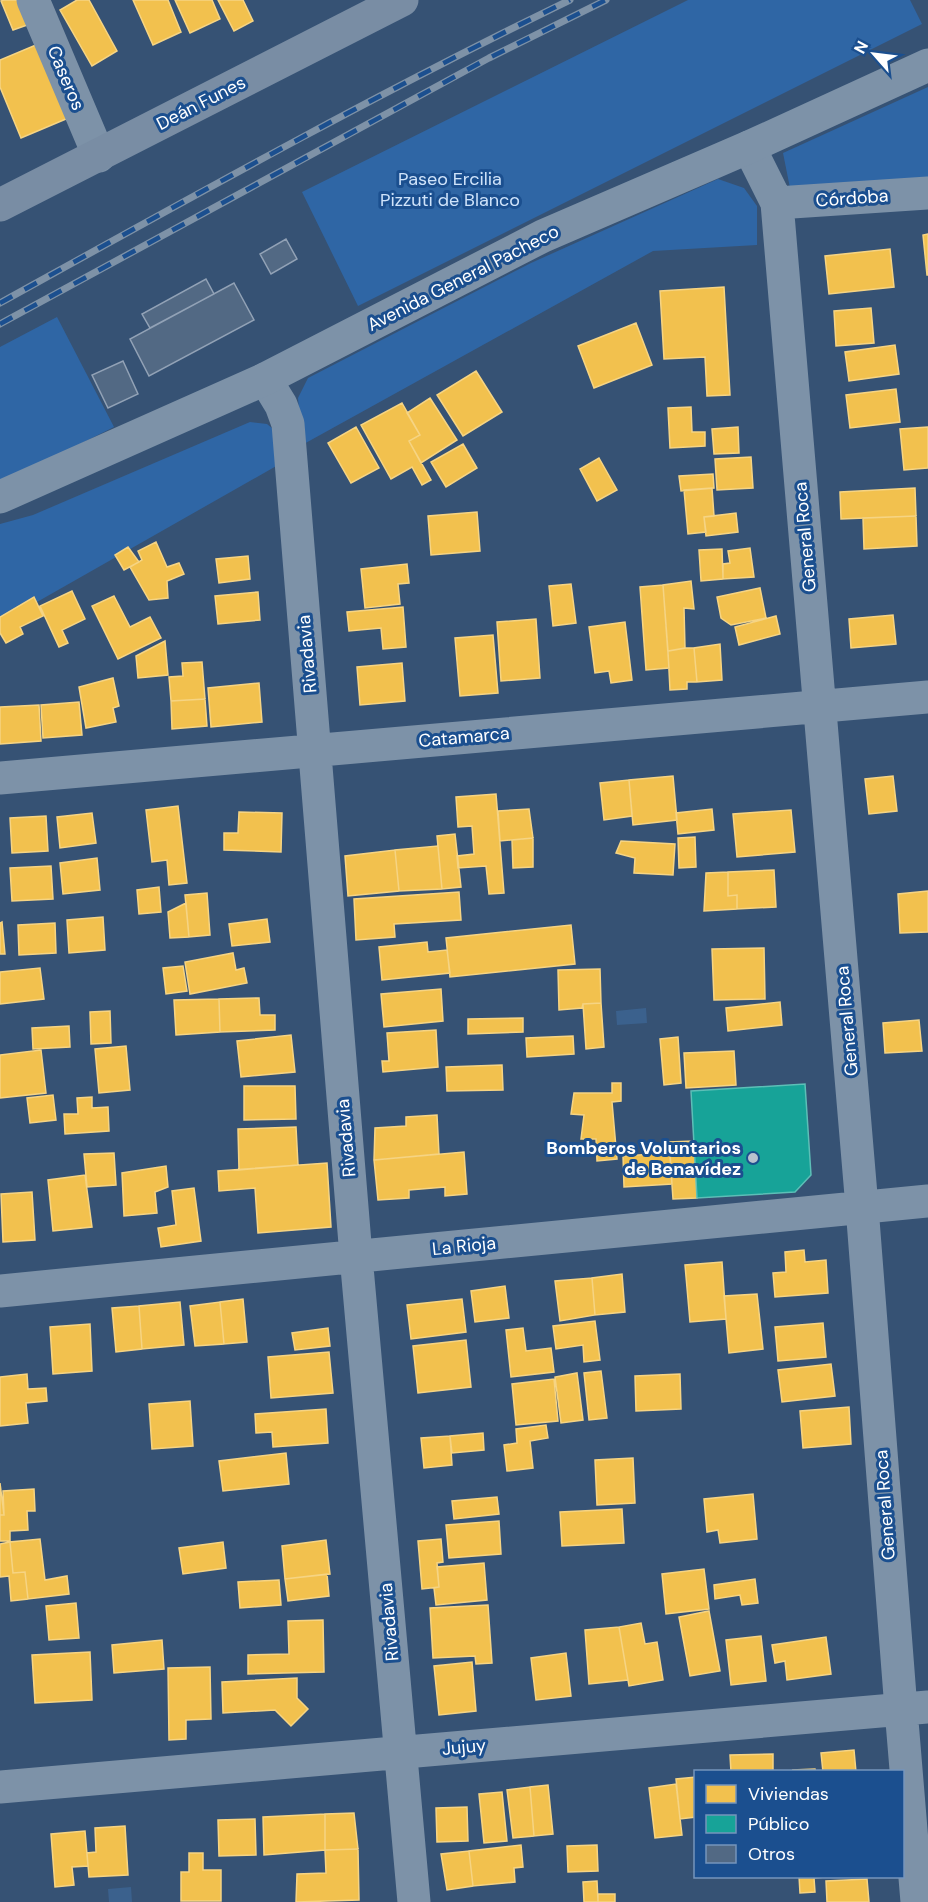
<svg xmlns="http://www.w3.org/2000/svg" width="928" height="1902" viewBox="0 0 928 1902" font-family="'DM Sans',sans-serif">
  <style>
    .green { fill: #2f66a5 }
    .water { fill: #3b618d }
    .homes { fill: #f2c14e; stroke: #f6d483; stroke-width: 1.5 }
    .public { fill: #17a398; stroke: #5dbfb7; stroke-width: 1.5 }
    .building { fill: #526984; stroke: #92a2b6; stroke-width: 1.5 }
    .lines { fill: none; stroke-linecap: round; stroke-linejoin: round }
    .minor { stroke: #7d92a8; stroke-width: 33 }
    .tertiary { stroke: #7d92a8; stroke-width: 33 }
    .secondary { stroke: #798da4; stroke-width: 33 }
    .rail-casing { stroke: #7e92a7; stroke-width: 7 }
    .rail { stroke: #1b4f8f; stroke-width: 4.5; stroke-dasharray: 14; stroke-linecap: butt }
    .poi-dot { fill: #b9c2ce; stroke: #1b4f8f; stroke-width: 2 }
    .labels { text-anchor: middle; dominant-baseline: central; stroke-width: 6; stroke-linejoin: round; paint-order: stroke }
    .street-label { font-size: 18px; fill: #fff; stroke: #1b4f8f }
    .park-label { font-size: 18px; fill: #cfe3fa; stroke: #1b4f8f }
    .poi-label { font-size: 18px; font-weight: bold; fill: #fff; stroke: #1b4f8f; text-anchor: end }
  </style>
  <rect width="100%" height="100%" fill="#365274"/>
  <path class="green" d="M688,0H910L922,24L358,306L302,192Z
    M928,87V177L790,188L783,153Z
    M718,179L744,188L757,206V245L653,251L302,445L298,398L308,378L531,263Z
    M57,317L114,427L0,484V347Z
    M250,422L267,424L278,433V465L0,623V524L33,515Z"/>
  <path class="water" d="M646,1008L647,1023L617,1025L616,1011Z
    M131,1887L132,1902H109L108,1889Z"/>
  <path class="homes" d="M4,0H21L30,24L13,30L1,1Z
    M77,0H89L117,51L92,66L60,10Z
    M133,0H168L181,32L153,45Z
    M175,0H212L220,19L190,33Z
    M218,0H243L253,21L234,31Z
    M43,42L73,116L21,138L0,87V60Z
    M928,234V275H927L923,235Z
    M890,249L894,287L829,294L825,256Z
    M724,287L730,395L707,396L705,357L664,359L660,291Z
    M871,308L874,343L836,346L834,311Z
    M636,323L652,365L594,388L578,346Z
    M895,345L899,374L849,381L845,352Z
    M476,371L502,412L463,436L437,395Z
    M896,389L900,422L850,428L846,395Z
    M430,398L457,440L421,463L409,441L420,435L407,413Z
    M402,403L420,435L409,441L431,480L422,485L412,467L391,479L361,425Z
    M691,407L692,432H705V446L670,448L668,408Z
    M356,427L379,468L351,483L328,443Z
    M738,427L739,453L714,454L712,429Z
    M928,427V468L904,470L900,429Z
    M463,444L477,468L446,487L431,462Z
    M751,457L753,488L717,490L715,459Z
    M599,458L617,490L597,501L580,469Z
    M713,474L714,488L681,491L679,476Z
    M712,488L714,516L704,517L706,532L688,534L684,490Z
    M915,488L916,516L841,519L840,492Z
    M477,512L480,551L431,555L428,516Z
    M736,513L738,532L706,536L704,517Z
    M916,516L917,546L864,549L863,518Z
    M156,542L167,567L179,563L184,574L167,581L168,598L149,600L130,567L142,560L138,551Z
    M128,547L139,562L124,570L115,555Z
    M750,548L754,577L723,579V564L730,563L728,551Z
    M722,549L723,579L701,581L699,550Z
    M248,556L250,579L219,583L216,559Z
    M407,564L409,583L398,584L400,604L365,608L361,569Z
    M691,581L694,609L684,608L685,648L668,651L663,585Z
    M571,584L576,623L553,626L549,586Z
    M663,585L669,668L646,670L640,587Z
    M760,588L766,618L731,625L721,618L717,597Z
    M72,591L85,619L62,630L68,643L59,647L40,606Z
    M258,592L260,620L218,624L215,596Z
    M114,596L130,627L150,617L161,638L118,659L92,606Z
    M34,597L43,616L20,627L23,634L6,643L0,633V617Z
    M403,607L406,647L383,649L381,628L349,631L347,612Z
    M893,615L896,644L851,648L849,619Z
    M776,616L780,634L739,645L735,627Z
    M536,619L540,678L501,681L497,622Z
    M625,622L632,680L611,683L609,671L595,673L589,627Z
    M493,635L498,693L460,696L455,638Z
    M165,641L168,675L138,678L136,656Z
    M720,644L722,680L697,682L694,648Z
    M685,648H694L697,682H687V689L670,690L668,651Z
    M202,662L205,699L171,701L169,677L183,676L182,663Z
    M402,663L405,701L360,705L357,667Z
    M113,678L119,706L113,708L116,722L86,728L79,687Z
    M259,683L262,722L211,727L208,688Z
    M205,699L207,726L172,729L171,701Z
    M79,702L82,735L43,738L41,705Z
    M39,705L41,741L0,744V707Z
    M673,776L677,820L633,825L629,780Z
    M893,776L897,811L869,814L865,779Z
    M629,780L632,816L604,820L600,783Z
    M496,794L504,893L489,894L486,866L458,868L457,856L474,854L472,826L458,827L456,797Z
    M178,806L187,883L169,885L167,860L152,862L146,810Z
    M529,809L533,838L500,841L498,811Z
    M712,809L714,830L678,834L676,813Z
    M791,810L795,852L737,857L733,814Z
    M239,812L282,813L281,852L224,850V833H238Z
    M92,813L96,843L60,848L57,817Z
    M46,816L48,851L12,853L10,818Z
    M455,834L461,887L442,889L437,836Z
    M695,837L696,867L679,868L678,838Z
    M533,838V867L513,868L512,840Z
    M621,841L675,844L673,875L634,873L635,858L616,853Z
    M438,846L442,889L399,891L395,850Z
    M395,850L399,891L348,896L345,856Z
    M97,858L100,890L63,894L60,863Z
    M51,866L53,899L12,901L10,868Z
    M774,870L776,907L737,909V895L728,896V872Z
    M728,872V896L737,895V909L704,911L706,873Z
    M159,887L161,912L139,914L137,890Z
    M928,891V932L900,933L898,894Z
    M459,892L461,920L394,924L395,937L356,940L354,899Z
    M207,893L210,935L189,937L185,895Z
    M186,903L189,937L170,938L168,912Z
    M103,917L105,950L69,953L67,920Z
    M267,919L270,942L232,946L229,924Z
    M2,922L5,954H0V923Z
    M55,923L56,953L19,955L18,925Z
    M571,925L575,964L450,977L446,938Z
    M427,942L428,952L447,950L450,973L382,980L379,947Z
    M764,948L765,999L714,1000L712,949Z
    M233,953L236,970L244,968L247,983L190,994L185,962Z
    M183,966L187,991L166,994L163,968Z
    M40,968L44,999L0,1004V972Z
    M600,969L601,1003L583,1004L582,1008L559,1010L558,970Z
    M441,989L443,1021L384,1027L381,994Z
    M259,998L260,1015H275V1030L220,1032L219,999Z
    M219,999L220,1032L176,1035L174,1000Z
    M780,1002L782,1025L728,1031L726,1008Z
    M601,1003L604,1047L586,1049L583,1004Z
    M110,1011L111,1043L91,1044L90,1012Z
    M523,1018V1032L468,1034V1019Z
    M919,1020L922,1051L885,1053L883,1023Z
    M69,1026L70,1047L33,1049L32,1028Z
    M436,1030L438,1067L383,1072L382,1061H389L387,1033Z
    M291,1035L295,1072L241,1077L237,1041Z
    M573,1036L574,1054L527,1057L526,1038Z
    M678,1037L681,1083L664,1085L660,1039Z
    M126,1046L130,1090L99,1093L95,1049Z
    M41,1050L46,1093L0,1098V1055Z
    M734,1051L736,1085L686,1088L684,1053Z
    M502,1065L503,1090L447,1091L446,1067Z
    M612,1083H621V1101L612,1102L617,1159L597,1161L596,1139H581L584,1115L571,1114L574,1093H612Z
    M244,1086H295L296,1119L244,1120Z
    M53,1095L56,1120L30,1123L27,1098Z
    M92,1097V1108L108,1107L109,1131L65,1134L64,1114H78L77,1098Z
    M437,1115L439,1154L374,1160L375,1128L406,1126V1117Z
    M296,1127L298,1165L239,1170L238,1129Z
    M694,1141L697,1198L673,1199L669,1142Z
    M464,1152L467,1194L445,1196V1187L409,1190V1198L378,1200L374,1160Z
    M114,1153L116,1185L87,1187L84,1154Z
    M670,1153L672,1184L624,1187L623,1156Z
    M327,1163L331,1227L258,1233L255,1188L219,1191L218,1171Z
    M166,1166L168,1187L155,1192L157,1213L124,1216L122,1173Z
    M85,1175L92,1227L53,1231L48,1180Z
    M194,1188L201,1241L161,1247L158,1228L176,1225L172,1191Z
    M32,1192L35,1240L3,1242L1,1194Z
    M804,1250L805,1262L826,1260L828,1293L775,1297L773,1273L786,1272L785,1252Z
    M722,1262L726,1319L690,1322L685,1265Z
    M622,1274L625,1312L595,1315L592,1278Z
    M592,1278L595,1315L560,1321L555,1281Z
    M505,1286L509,1318L475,1322L471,1291Z
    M757,1294L763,1349L729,1353L724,1296Z
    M243,1299L247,1342L224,1344L220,1302Z
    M462,1299L466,1332L411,1339L407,1305Z
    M180,1302L184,1345L142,1349L139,1306Z
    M220,1302L224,1344L195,1346L190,1306Z
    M139,1306L142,1349L116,1352L112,1308Z
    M595,1321L600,1360L584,1362L583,1345L556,1349L553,1326Z
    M823,1323L826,1357L778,1361L775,1327Z
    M90,1324L92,1371L53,1374L50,1327Z
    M328,1328L330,1346L295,1350L292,1333Z
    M523,1328L526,1351L551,1348L554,1372L511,1377L506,1330Z
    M466,1340L471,1387L418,1393L413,1346Z
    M329,1352L333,1393L271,1398L268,1357Z
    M831,1364L835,1396L782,1402L778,1370Z
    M601,1371L607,1418L589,1420L584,1373Z
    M577,1373L583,1420L561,1423L555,1377Z
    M27,1374L28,1389L46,1388L47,1401L26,1403L28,1423L0,1426V1377Z
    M680,1374L681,1409L636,1411L635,1376Z
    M554,1379L558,1421L516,1425L512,1384Z
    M190,1401L193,1446L152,1449L149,1404Z
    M849,1407L851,1444L803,1448L800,1411Z
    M326,1409L328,1443L273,1447L272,1432L256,1433L255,1414Z
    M546,1425L548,1438L530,1441L533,1468L507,1471L504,1445L517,1443L516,1429Z
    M483,1433L484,1450L452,1453L450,1436Z
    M450,1436L452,1465L424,1468L421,1438Z
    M286,1453L289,1484L223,1491L219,1461Z
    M633,1458L635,1503L597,1505L595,1460Z
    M0,1483L4,1515H0Z
    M34,1489L35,1511H27L28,1530L10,1531V1541H0V1515H4L3,1491Z
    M753,1494L757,1539L720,1543L718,1530L707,1532L704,1499Z
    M497,1497L499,1514L454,1519L452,1501Z
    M622,1509L624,1543L562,1546L560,1512Z
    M499,1521L501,1554L449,1558L446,1525Z
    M40,1539L45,1580L67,1576L69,1594L28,1599L25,1572L13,1573L10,1542Z
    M441,1539L443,1562L437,1563L439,1587L422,1589L418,1541Z
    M326,1540L330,1574L285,1579L282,1546Z
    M10,1542L13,1573L25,1572L28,1599L11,1601L9,1576L0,1577V1544Z
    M223,1542L226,1568L183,1574L179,1548Z
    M484,1563L487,1600L436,1605L434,1588L439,1587L437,1567Z
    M704,1569L709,1609L666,1614L662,1574Z
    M327,1574L329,1596L288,1601L285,1579Z
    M755,1579L758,1603L742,1605L740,1595L715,1599L714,1585Z
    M279,1580L281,1605L240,1608L238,1582Z
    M76,1603L79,1638L49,1640L46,1606Z
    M488,1605L492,1663L476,1664L475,1656L433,1658L430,1608Z
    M709,1611L720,1671L690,1676L679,1617Z
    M323,1620L324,1672L248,1674V1655L289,1654L288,1621Z
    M641,1623L645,1644L657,1642L663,1680L629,1686L619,1627Z
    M619,1627L628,1680L589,1684L585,1630Z
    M761,1636L766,1681L731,1685L726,1640Z
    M826,1637L831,1674L787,1680L785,1661L775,1663L772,1645Z
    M162,1640L164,1669L114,1673L112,1645Z
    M90,1652L92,1700L35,1703L32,1655Z
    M566,1653L571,1696L536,1700L531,1658Z
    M472,1662L476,1711L439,1715L434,1666Z
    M210,1667L211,1719L186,1720V1739L169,1740L168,1668Z
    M297,1678V1698L308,1709L291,1726L275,1710L223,1713L222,1682Z
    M854,1750L856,1772H823L821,1753Z
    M773,1754V1772H731L730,1755Z
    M815,1769L816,1772H794L793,1770Z
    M696,1777V1817L680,1819L676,1779Z
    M676,1784L682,1835L655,1838L649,1788Z
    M548,1785L553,1834L534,1836L530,1787Z
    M530,1787L534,1836L513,1838L507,1790Z
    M502,1792L507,1841L484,1843L479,1794Z
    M467,1807L468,1841L437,1842L436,1808Z
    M354,1813L358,1849L325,1850V1814Z
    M325,1814V1850L264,1855L263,1817Z
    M255,1819L256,1855L219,1856L218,1820Z
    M125,1826L128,1875L89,1877L87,1853L96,1852L95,1828Z
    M85,1831L88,1866L72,1867L74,1885L55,1887L51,1834Z
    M521,1845L523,1867L514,1868L515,1882L473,1886L469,1851Z
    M597,1845L598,1871L568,1872L567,1846Z
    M358,1849L359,1900L296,1902L297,1874L326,1873L325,1850Z
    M469,1851L473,1886L447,1890L441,1854Z
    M189,1853H203V1870H221V1901H181V1872H189Z
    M799,1876H836L814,1878L815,1892L800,1893Z
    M867,1879L869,1902H827L826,1881Z
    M597,1881L598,1902H584L583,1882Z
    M598,1894H615V1902H598Z"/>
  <path class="public" d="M805,1084L811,1175L795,1192L697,1198L691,1091Z"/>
  <path class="building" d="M286,239L297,259L271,274L260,254Z
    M206,279L214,294L150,328L142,314Z
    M234,283L254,320L149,376L130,339Z
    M123,361L138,394L108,408L92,375Z"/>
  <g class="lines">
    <path class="minor" d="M33,0L99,156
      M749,147L777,203L862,1207L901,1709L917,1902
      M777,203L928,193
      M265,379L281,405L288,424L356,1256L414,1902
      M0,778L928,697
      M0,1291L928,1201
      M0,1787L928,1707"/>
    <path class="tertiary" d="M0,497L265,379L543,236L749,147L928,65"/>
    <path class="secondary" d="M0,205L402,0"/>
    <g class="rail-casing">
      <path id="rail" d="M0,303C188,199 376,94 570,0
        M0,324L489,58L606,0"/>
    </g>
    <use href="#rail" class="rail"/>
  </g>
  <circle class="poi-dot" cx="753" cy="1158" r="6"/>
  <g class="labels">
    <g class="street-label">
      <text transform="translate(66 78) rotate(67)">Caseros</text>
      <text transform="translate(201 103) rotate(-27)">Deán Funes</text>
      <text transform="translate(852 198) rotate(-4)">Córdoba</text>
      <text transform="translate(463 278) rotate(-27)">Avenida General Pacheco</text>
      <text transform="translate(805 537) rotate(-95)">General Roca</text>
      <text transform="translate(307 654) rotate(-95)">Rivadavia</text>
      <text transform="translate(464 737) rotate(-5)">Catamarca</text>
      <text transform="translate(847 1021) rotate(-95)">General Roca</text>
      <text transform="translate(346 1138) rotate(-95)">Rivadavia</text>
      <text transform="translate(464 1246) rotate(-6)">La Rioja</text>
      <text transform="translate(885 1505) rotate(-94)">General Roca</text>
      <text transform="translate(389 1622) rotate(-95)">Rivadavia</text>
      <text transform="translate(464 1747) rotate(-5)">Jujuy</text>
    </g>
    <g class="park-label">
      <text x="450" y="179">Paseo Ercilia<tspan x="450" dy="21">Pizzuti de Blanco</tspan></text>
    </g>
    <g class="poi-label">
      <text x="741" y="1148">Bomberos Voluntarios<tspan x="741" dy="21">de Benavídez</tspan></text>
    </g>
  </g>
  <rect x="694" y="1770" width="210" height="108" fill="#1b4f8f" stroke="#7695bc" stroke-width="1.5"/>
  <rect x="706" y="1785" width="30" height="18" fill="#f2c14e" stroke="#7695bc" stroke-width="1.5"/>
  <text x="748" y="1800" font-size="18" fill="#ffffff">Viviendas</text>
  <rect x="706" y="1815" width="30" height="18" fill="#17a398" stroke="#7695bc" stroke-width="1.5"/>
  <text x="748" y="1830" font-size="18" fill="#ffffff">Público</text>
  <rect x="706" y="1845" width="30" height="18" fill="#526984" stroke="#7695bc" stroke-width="1.5"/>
  <text x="748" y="1860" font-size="18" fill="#ffffff">Otros</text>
  <g transform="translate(874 54) rotate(298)" stroke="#1b4f8f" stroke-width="4.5" paint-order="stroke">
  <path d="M0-4.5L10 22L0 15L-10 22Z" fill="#ffffff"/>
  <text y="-9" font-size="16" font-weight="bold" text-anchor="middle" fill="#ffffff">N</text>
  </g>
</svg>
